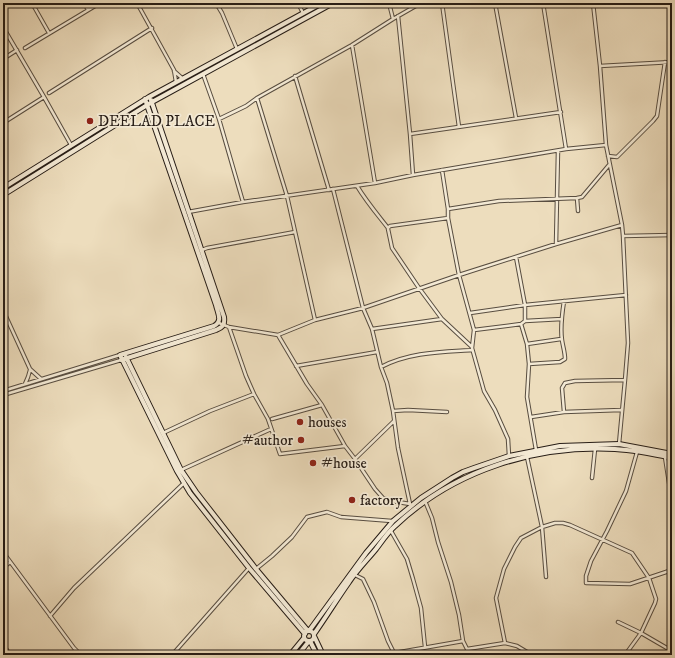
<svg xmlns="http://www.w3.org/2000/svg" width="675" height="658" viewBox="0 0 675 658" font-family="'IM FELL DW Pica',serif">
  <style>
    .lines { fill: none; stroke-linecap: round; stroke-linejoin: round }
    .street-casing { stroke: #584d40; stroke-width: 4.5 }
    .secondary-casing { stroke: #271d16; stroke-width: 6 }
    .street { stroke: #f3e9d4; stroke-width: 2.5 }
    .secondary { stroke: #f3e9d4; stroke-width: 4 }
    .poi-dot { fill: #8f2418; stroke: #f3e9d4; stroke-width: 1.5 }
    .labels { text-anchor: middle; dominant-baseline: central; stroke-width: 3.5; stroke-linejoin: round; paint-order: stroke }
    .poi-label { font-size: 15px; fill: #271d16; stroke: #f3e9d4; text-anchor: start }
  </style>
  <rect width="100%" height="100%" fill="#edddbd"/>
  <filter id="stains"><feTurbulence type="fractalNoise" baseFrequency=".005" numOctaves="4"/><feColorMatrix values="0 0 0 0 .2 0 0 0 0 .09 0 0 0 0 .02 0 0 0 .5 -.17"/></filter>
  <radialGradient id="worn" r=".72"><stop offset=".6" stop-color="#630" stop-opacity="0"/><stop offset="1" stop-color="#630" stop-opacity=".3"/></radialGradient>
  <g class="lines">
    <g class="street-casing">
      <path id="street" d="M32,3L49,33
        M84,3L88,10
        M137,3L174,70L176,82
        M216,3L222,13L237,49
        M298,3L303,13
        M389,3L393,19
        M442,3L459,127
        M495,3L516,118
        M543,3L566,149
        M593,3L600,66L606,145L622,225L623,236L628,343L625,380L619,444
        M669,3L672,51
        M398,16L410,134L413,175
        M3,27L44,97L71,145
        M352,45L375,183
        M25,48L100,3
        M3,59L17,50
        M600,66L672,62
        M174,71L183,79
        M203,74L219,119L243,202
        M295,76L329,190
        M49,93L152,28
        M257,98L287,196L315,320
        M219,119L246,106L257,98L352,45L393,19L421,3
        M3,123L44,97
        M410,134L561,112
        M608,156L617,157L653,121L657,116L665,62
        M442,170L448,209V218L459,275L474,330L472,348L484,391L495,410L508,439L509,456
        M357,186C366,201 377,214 388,228V229L392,248L419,288L442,319L472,347
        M333,189L363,308L372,329L381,367L387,383L393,411L398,448L410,504
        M448,209L499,201L577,198
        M578,211L577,198L582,197L609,165
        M188,212L243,202L375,183L413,175L566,149L606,145
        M388,228L390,226L448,218
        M623,236L672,235
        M556,244L558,151
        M202,250L207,248L295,232
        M516,257L525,305V321L521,324L527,344L529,364L527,397L536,450
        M3,310L30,369L41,379
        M470,313L525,305L626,295
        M525,321L562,319
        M219,323L229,327L278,335L315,320L363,308L459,275L556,244L622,225
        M229,327L246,376L254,394L268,419L280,454L345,446
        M372,329L442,319
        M474,330L521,324
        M278,335L307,384L322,405L345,446L355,459L375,489L383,498L392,501L410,504
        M527,344L561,339
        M529,364L560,362L565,359C565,352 563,347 562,340C560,327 562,314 564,301
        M296,366L377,352
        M381,367C409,352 442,352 472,350
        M25,384L28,377L30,370
        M3,391L120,355
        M3,395L121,360
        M393,411L408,410L447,412
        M564,412L562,388L565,383L575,381L625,380
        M531,417L564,412L621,410
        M272,419L322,405
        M163,433L210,411L254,394
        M637,452L626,491L607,531L591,561L586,576V583L630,584L672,570
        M527,457L542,527L546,577
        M665,457L672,502
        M355,459L394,421
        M181,470L271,429
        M592,478L595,449
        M425,501L432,518L438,542L451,582L459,615L463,641L467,649L469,655
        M391,531L407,559L413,579L421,608L425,647
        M3,552L74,648L81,655
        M3,568L10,562
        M256,569L272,556L292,537L307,517L327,512L341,517L392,521
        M355,575L363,579L374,602L388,641L394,653
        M50,616L74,588L184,483
        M618,622L641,633L672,651
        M505,643L496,598L504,569L515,547L521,538L542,527L555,523H563L570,525L632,553L649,578L656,599L655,603L641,633L625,655
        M3,644L10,655
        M467,649L505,643L517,646L532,655
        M172,655L249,568
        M383,655L463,641"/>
    </g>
    <g class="secondary-casing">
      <path id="secondary" d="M145,99L216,305C218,314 223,321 214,326L120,355L177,471L190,493L249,568L305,634
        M3,188L149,97L322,3
        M3,195L152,102L333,3
        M126,357L181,470L196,492L256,569L308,631
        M121,360L216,330C223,327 225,325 224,317L151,100
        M309,631L366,553L393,521L421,498L452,478L463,472L474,468L509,456L560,446L619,444L672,454
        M304 636a5 5 0 1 1 10 0a5 5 0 1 1-10 0Z
        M314,634C326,617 337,599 349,582C357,570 367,560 376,549C382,541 388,532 395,526C454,470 535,445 615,449C634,450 654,454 672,458
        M314,636L323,655
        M310,641L317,655
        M290,655L304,638
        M298,655L309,641"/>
    </g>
    <use href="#street" class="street"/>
    <use href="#secondary" class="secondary"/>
  </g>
  <g class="poi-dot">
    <circle cx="90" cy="121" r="4"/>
    <circle cx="300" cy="422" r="4"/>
    <circle cx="301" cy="440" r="4"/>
    <circle cx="313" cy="463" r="4"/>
    <circle cx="352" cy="500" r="4"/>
  </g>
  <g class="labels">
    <g class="poi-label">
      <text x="98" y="121">DEELAD PLACE</text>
      <text x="308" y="422">houses</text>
      <text x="293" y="440" text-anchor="end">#author</text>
      <text x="321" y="463">#house</text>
      <text x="360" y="500">factory</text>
    </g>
  </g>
  <rect width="675" height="658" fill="none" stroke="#edddbd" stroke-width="16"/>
  <rect x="4" y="4" width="667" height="650" fill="none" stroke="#271d16" stroke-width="2"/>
  <rect x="8" y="8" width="659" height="642" fill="none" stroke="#271d16"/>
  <rect width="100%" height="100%" filter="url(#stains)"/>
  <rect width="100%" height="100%" fill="url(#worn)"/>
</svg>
